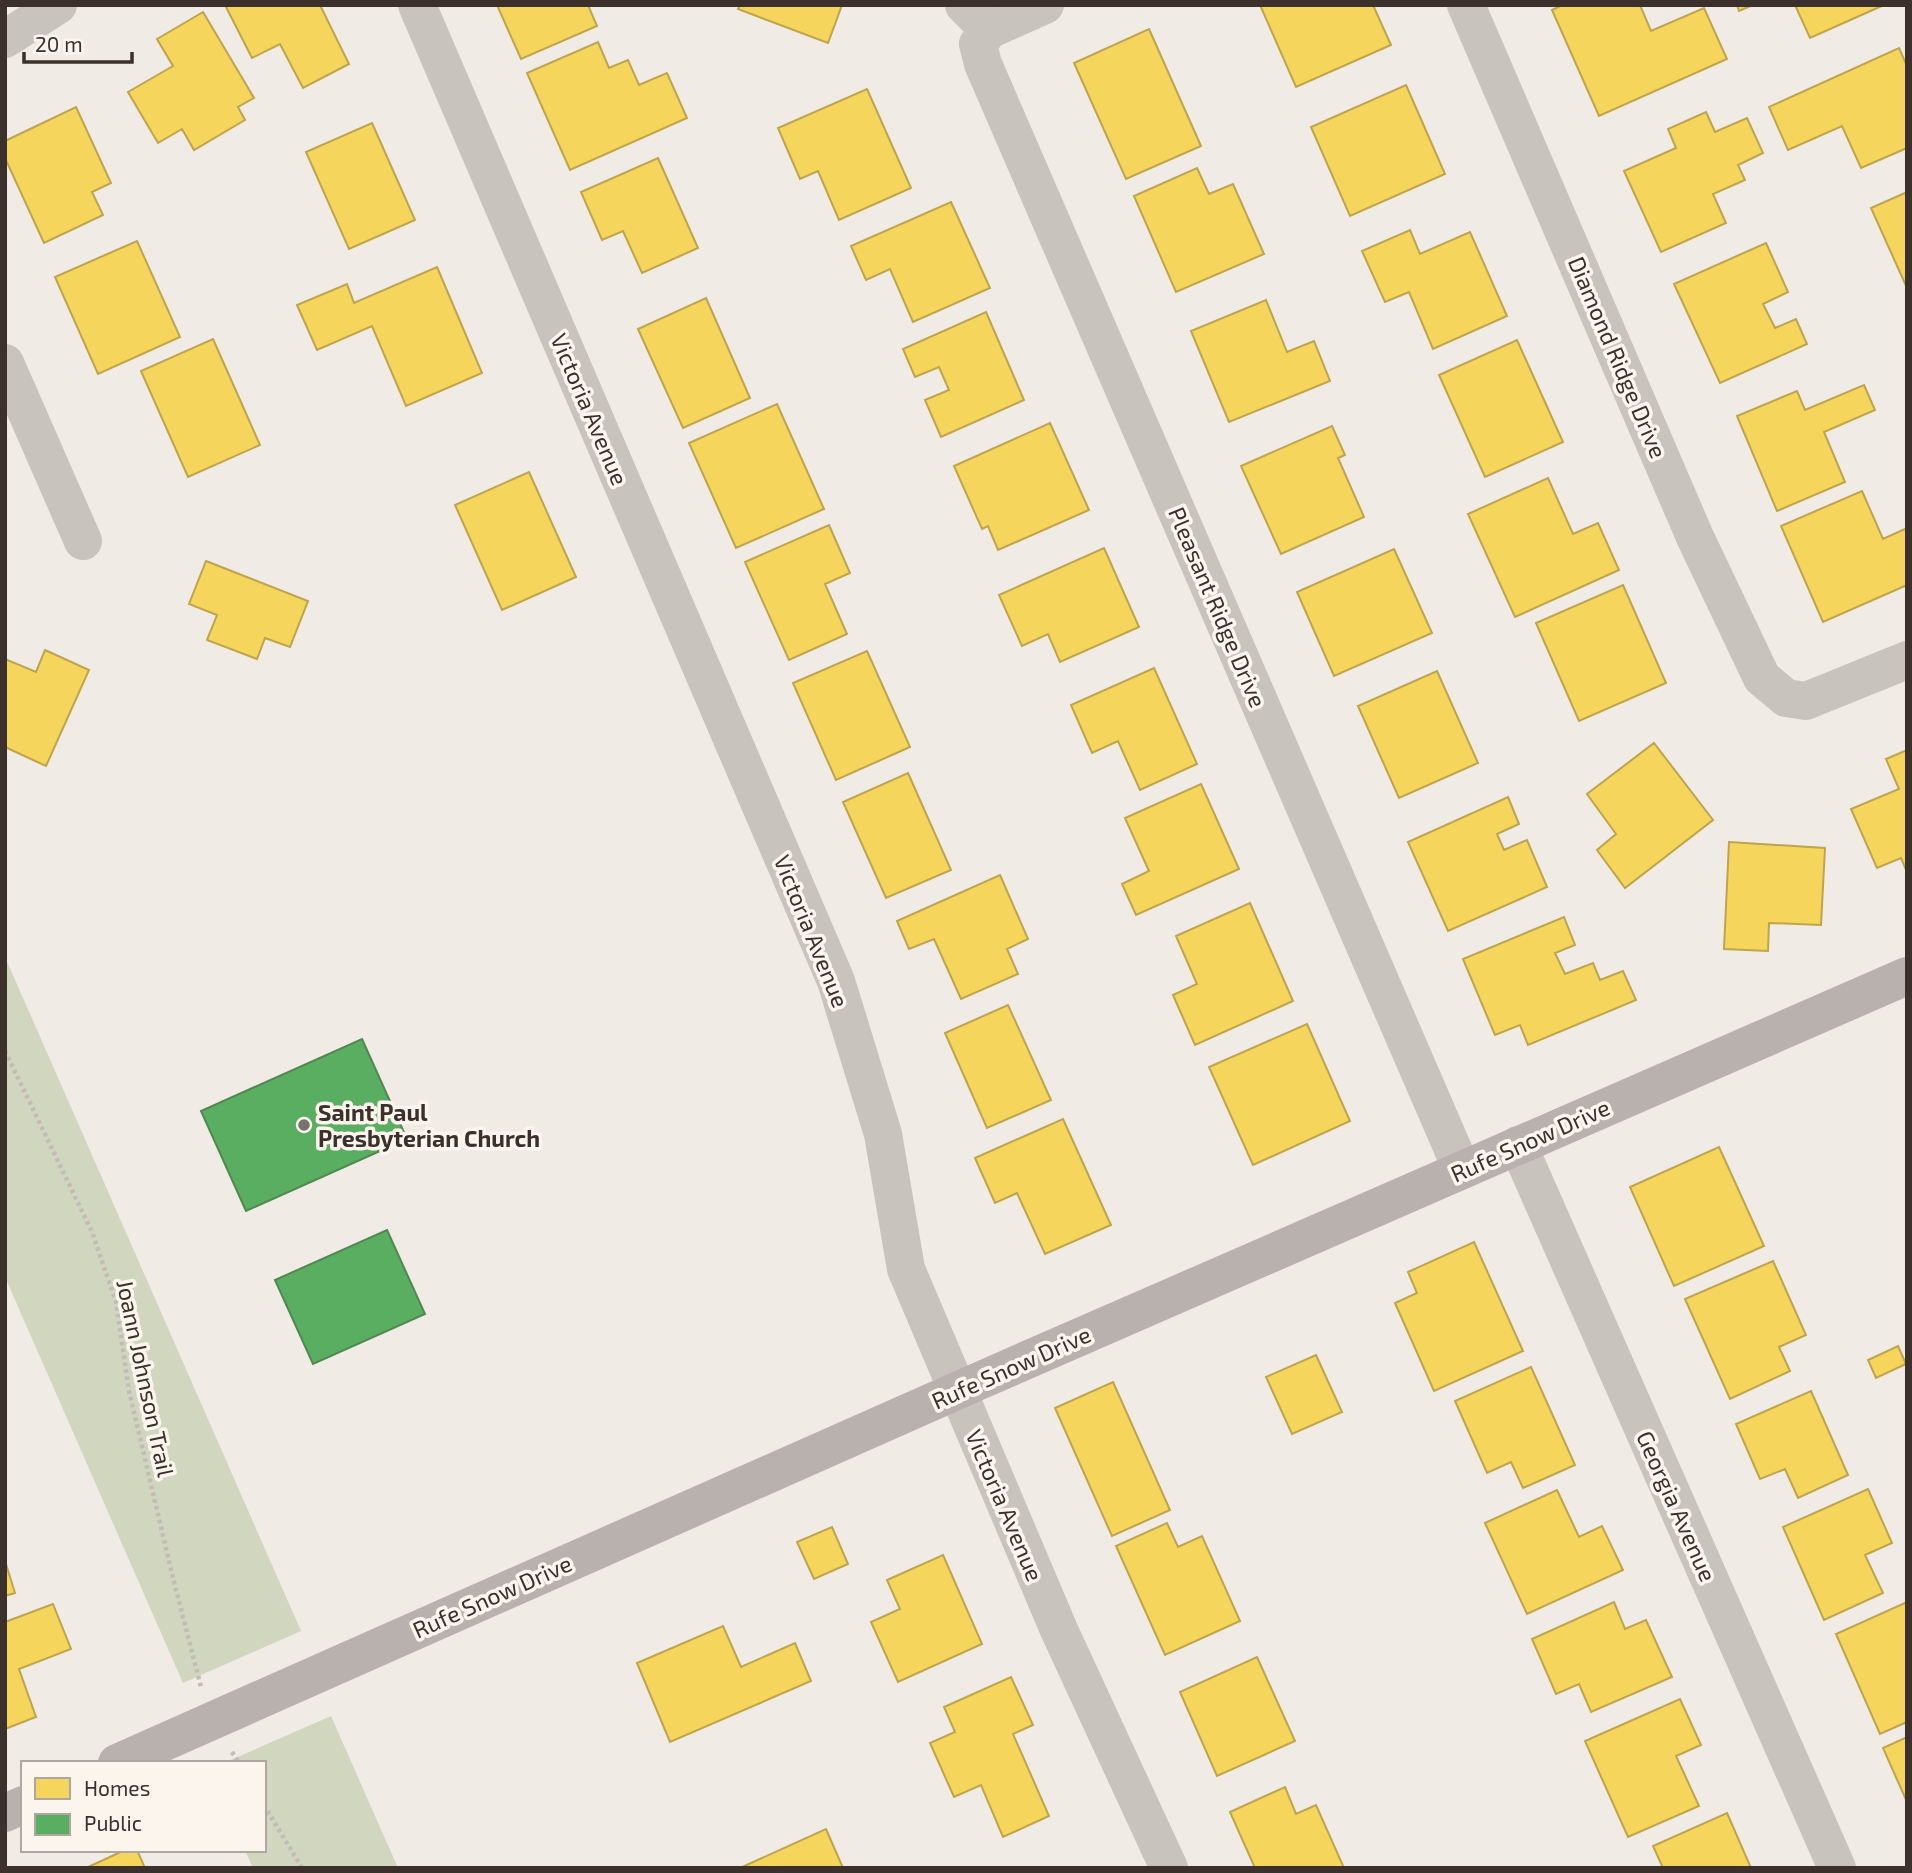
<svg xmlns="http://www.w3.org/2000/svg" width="1912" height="1873" viewBox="0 0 1912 1873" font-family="'Exo 2',sans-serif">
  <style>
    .green { fill: #d1d6bf }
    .homes { fill: #f6d55c; stroke: #bea44d; stroke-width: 2 }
    .public { fill: #5aae61; stroke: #518851; stroke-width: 2 }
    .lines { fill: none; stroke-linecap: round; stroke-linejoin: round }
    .path { stroke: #c2bbb6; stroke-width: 4.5; stroke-dasharray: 3.5 3.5; stroke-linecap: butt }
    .minor { stroke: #c9c3be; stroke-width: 38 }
    .major { stroke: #b8b1ad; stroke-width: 38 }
    .poi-dot { fill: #7a716c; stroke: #fbf5ee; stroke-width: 2.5 }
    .labels { text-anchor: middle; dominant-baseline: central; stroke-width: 7; stroke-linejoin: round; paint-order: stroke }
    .street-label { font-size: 23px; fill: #3b302b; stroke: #fbf5ee }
    .poi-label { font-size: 23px; font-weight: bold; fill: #3b302b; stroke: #fbf5ee; text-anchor: start }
  </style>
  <rect width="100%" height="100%" fill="#f0ebe5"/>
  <path class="green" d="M5,957L301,1631L183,1683L5,1277Z
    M331,1716L398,1868H253L245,1850H264V1763H224Z"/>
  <path class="homes" d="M225,5H320L349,64L303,88L280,44L252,58Z
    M497,5H588L597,26L521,59Z
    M740,5H842L828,43L738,9Z
    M1260,5H1373L1391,45L1296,87Z
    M1562,5H1640L1651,31L1704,8L1727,59L1599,116L1552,10Z
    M1737,5H1753L1739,11Z
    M1795,5H1884L1810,38Z
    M203,12L254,98L238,107L245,120L194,150L182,129L158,143L128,92L173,66L157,39Z
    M1149,29L1201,146L1126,179L1074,63Z
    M598,42L609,68L628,60L639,85L667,73L687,118L570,170L527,73Z
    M1899,48L1907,66V148L1861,168L1842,126L1788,150L1769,107Z
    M1406,85L1445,174L1350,216L1311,127Z
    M867,89L911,188L839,220L818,171L800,179L778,128Z
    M76,107L111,183L92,192L103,215L44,243L5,158V141Z
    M1706,112L1715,132L1747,118L1763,153L1738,165L1745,180L1713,194L1726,223L1661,252L1624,171L1676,148L1668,129Z
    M372,123L415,220L349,249L306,152Z
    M658,158L698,248L642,273L623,231L602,240L581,192Z
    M1197,168L1209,194L1233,184L1264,254L1176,292L1134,196Z
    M1907,192V288L1871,208Z
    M951,202L990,288L913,322L890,269L866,280L851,246Z
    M1410,230L1420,254L1470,232L1507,316L1433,349L1409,292L1385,302L1362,251Z
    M137,241L180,337L98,374L55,277Z
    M1766,243L1788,292L1763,304L1775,328L1796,319L1807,344L1720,383L1674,284Z
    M437,267L482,373L406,406L372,326L317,350L297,305L347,284L354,303Z
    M706,298L750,398L683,428L638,329Z
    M1266,300L1287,352L1314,341L1330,381L1229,422L1191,331Z
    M986,312L1024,400L941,437L925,400L949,390L939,367L915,377L903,349Z
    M213,339L260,445L188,477L141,371Z
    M1517,340L1563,442L1485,477L1439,375Z
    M1864,385L1875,410L1824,432L1845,482L1777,511L1737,416L1797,391L1805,410Z
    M777,404L824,509L736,548L689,443Z
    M1050,423L1089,510L998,550L988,526L982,529L954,466Z
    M1332,426L1345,455L1338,458L1364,517L1281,554L1241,466Z
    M529,472L576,577L502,610L455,505Z
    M1548,478L1573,534L1598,523L1619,570L1515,617L1468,514Z
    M1862,491L1883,539L1907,528V585L1823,622L1781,526Z
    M829,525L850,573L825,584L847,634L789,660L745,562Z
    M1104,548L1139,627L1060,662L1048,634L1022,646L999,595Z
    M1394,549L1432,633L1334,676L1297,592Z
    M206,561L308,601L290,647L265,638L257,659L207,640L217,615L189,604Z
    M1623,585L1666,683L1579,721L1536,623Z
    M45,650L89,670L46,766L5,747V659L36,672Z
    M867,651L910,747L836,780L793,683Z
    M1154,668L1197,764L1140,790L1118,741L1092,753L1071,705Z
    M1437,671L1478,763L1399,798L1358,706Z
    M1654,743L1713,820L1625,888L1597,850L1616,834L1587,794Z
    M1907,750V872L1901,858L1877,868L1851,809L1899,789L1886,759Z
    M908,773L951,870L886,898L843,802Z
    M1201,784L1239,869L1136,915L1122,884L1149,871L1125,818Z
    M1508,797L1519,824L1497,834L1504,850L1527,840L1547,887L1448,931L1408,842Z
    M1729,842L1825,848L1821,925L1769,923L1768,951L1724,949Z
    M1000,875L1028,939L1007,949L1018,974L961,999L934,939L909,949L897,921Z
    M1250,903L1293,1001L1195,1045L1173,995L1197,984L1176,936Z
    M1564,917L1575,945L1555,953L1565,974L1593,963L1600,980L1623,971L1636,1000L1528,1045L1520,1025L1495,1035L1463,959Z
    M1008,1005L1051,1100L987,1128L945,1033Z
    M1307,1024L1350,1121L1253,1165L1209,1067Z
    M1063,1119L1111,1225L1045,1254L1017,1193L995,1203L975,1158Z
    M1719,1147L1764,1246L1674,1286L1630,1187Z
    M1474,1242L1523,1351L1434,1391L1395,1303L1417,1293L1408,1272Z
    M1773,1261L1806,1335L1779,1347L1790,1371L1730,1399L1685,1299Z
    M1898,1346L1906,1364L1876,1378L1868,1360Z
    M1316,1355L1342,1412L1292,1434L1266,1377Z
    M1531,1367L1575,1465L1523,1488L1511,1462L1487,1473L1455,1401Z
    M1113,1382L1170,1510L1112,1536L1055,1408Z
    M1811,1391L1848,1475L1798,1498L1785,1469L1760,1479L1736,1424Z
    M1868,1489L1892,1543L1865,1555L1883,1593L1824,1620L1783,1527Z
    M1557,1490L1579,1537L1602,1526L1623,1570L1527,1614L1485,1523Z
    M1167,1523L1178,1547L1202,1536L1240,1621L1165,1655L1116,1546Z
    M832,1527L848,1564L814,1579L797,1542Z
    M943,1555L982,1644L898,1682L871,1622L900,1609L887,1580Z
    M5,1561L15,1593L5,1596Z
    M1614,1602L1625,1629L1646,1620L1672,1677L1591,1712L1579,1684L1556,1694L1532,1639Z
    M1907,1602V1722L1880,1734L1836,1634Z
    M53,1604L71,1649L19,1669L36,1717L5,1729V1622Z
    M723,1626L741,1667L795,1643L811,1681L670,1742L637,1663Z
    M1257,1657L1295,1741L1217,1776L1180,1692Z
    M1011,1677L1033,1725L1013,1734L1049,1816L1003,1837L981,1785L954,1797L930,1743L955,1732L944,1707Z
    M1680,1699L1701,1745L1676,1756L1699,1806L1628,1837L1585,1741Z
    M1907,1737V1802L1883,1748Z
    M1285,1787L1296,1814L1316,1805L1344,1868H1255L1230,1812Z
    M1727,1813L1751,1868H1663L1653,1846Z
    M826,1829L843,1868H740Z
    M125,1850H137L145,1868H86Z"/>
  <path class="public" d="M362,1039L407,1139L246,1211L201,1111Z
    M387,1230L425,1314L313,1364L275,1280Z"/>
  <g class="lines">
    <path class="path" d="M5,1051L92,1232L116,1302L129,1391L173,1578L201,1687
      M232,1752L239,1763
      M264,1805L302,1868"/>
    <path class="minor" d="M417,5L836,981L883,1134L906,1269L1059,1630L1169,1868
      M964,5L989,30
      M1045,5L989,30L978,44L983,64L1462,1170
      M1466,5L1695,537L1762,678L1786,698L1806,701L1907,660
      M5,39L58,5
      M5,363L83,541
      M1518,1145L1837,1868"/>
    <path class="major" d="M117,1763L979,1381L1907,976
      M5,1813L23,1805"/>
  </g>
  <circle class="poi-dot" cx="304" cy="1125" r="7"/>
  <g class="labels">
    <g class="street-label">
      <text transform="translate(1618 357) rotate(67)">Diamond Ridge Drive</text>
      <text transform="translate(590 409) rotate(67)">Victoria Avenue</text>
      <text transform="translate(1218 607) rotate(67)">Pleasant Ridge Drive</text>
      <text transform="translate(812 931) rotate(68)">Victoria Avenue</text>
      <text transform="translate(1530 1140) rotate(-24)">Rufe Snow Drive</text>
      <text transform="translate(1011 1367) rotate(-24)">Rufe Snow Drive</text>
      <text transform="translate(146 1378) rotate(78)">Joann Johnson Trail</text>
      <text transform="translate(1005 1505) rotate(67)">Victoria Avenue</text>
      <text transform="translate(1677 1506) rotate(66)">Georgia Avenue</text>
      <text transform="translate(492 1596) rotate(-24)">Rufe Snow Drive</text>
    </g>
    <g class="poi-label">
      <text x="318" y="1112">Saint Paul<tspan x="318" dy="26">Presbyterian Church</tspan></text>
    </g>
  </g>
  <rect width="1912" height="1873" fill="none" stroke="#3b302b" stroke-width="14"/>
  <rect x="21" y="1761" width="245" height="91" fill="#fbf5ee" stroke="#aea6a0" stroke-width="2"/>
  <rect x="35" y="1778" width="35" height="21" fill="#f6d55c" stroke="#aea6a0" stroke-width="2"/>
  <text x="84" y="1796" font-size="21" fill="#3b302b">Homes</text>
  <rect x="35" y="1814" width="35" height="21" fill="#5aae61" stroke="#aea6a0" stroke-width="2"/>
  <text x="84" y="1831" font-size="21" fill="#3b302b">Public</text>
  <path d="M24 52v10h108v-10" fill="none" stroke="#3b302b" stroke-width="3.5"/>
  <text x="35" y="52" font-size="21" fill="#3b302b" stroke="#fbf5ee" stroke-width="5" paint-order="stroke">20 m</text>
</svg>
